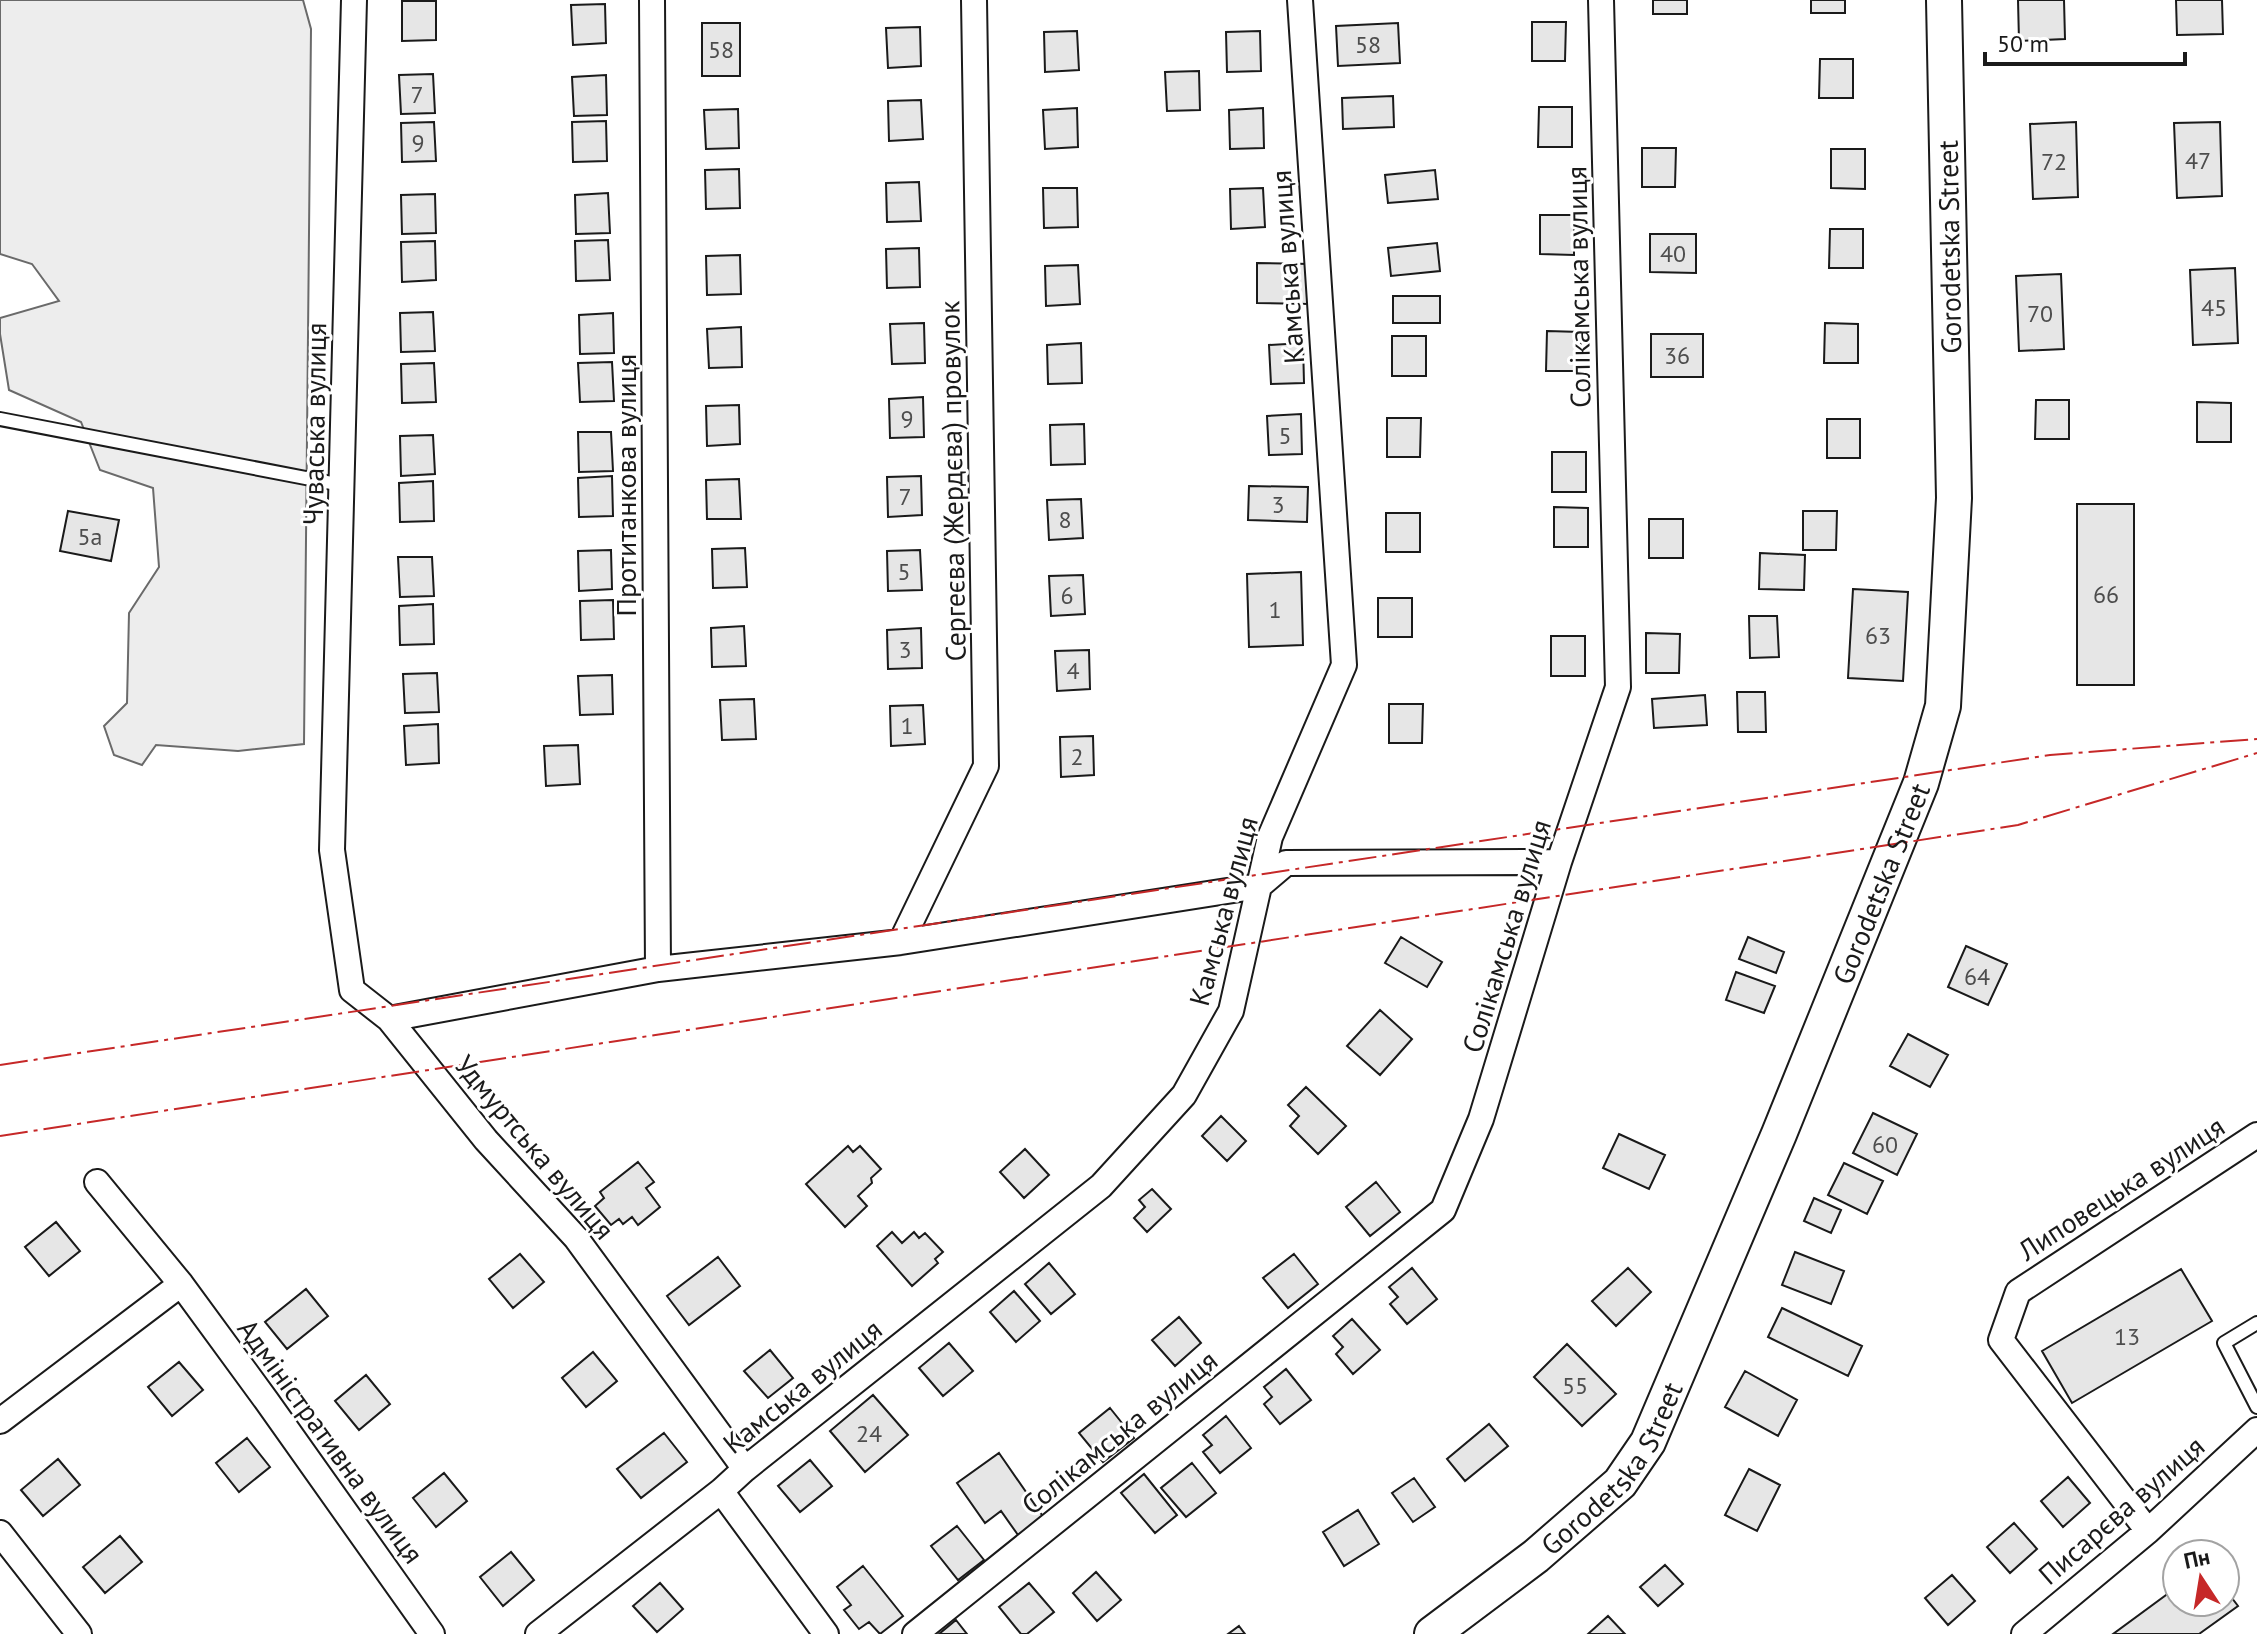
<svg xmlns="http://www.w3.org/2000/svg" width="2257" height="1634" viewBox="0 0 2257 1634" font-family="'PT Sans',sans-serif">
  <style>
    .green { fill: #ededed; stroke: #6a6a6a; stroke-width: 2 }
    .building { fill: #e6e6e6; stroke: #1a1a1a; stroke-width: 2 }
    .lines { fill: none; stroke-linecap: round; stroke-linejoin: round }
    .service-casing { stroke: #1a1a1a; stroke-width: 16 }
    .minor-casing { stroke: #1a1a1a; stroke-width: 28 }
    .secondary-casing { stroke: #1a1a1a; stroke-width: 38 }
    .service { stroke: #fff; stroke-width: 12 }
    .minor { stroke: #fff; stroke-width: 24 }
    .secondary { stroke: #fff; stroke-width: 34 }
    .power { stroke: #c62828; stroke-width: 2; stroke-dasharray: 28 6 4 6; stroke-linecap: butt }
    .labels { text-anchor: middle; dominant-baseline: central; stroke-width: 6; stroke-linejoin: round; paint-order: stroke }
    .number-label { font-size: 24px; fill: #4d4d4d }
    .street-label { font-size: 28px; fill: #1a1a1a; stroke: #fff }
  </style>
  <rect width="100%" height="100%" fill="#fff"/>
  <path class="green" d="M0,0H303L311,29L304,744L238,751L156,745L142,765L114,755L104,726L127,703L129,613L159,567L153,488L100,470L81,422L9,390L0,334V318L59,301L32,264L0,254Z"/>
  <path class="building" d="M1653,0H1687V14H1653Z
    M1811,0H1845V13H1811Z
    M2018,0H2064L2065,39L2019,41Z
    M2176,0H2222L2223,34L2177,35Z
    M402,1H436V40L402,41Z
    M605,4L606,43L573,45L571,5Z
    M1532,22H1566L1565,61H1532Z
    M702,23H740V76H702Z
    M1398,23L1400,63L1338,66L1336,26Z
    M920,27L921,66L888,68L886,28Z
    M1077,31L1079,70L1045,72L1044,32Z
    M1260,31L1261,71L1227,72L1226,32Z
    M1820,59H1853V98H1819Z
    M1199,71L1200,110L1167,111L1165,72Z
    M433,74L435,113L401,114L399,75Z
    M606,75L607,115L574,116L572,77Z
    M1393,96L1394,127L1343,129L1342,98Z
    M921,100L923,139L889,141L888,101Z
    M1539,107H1572V147H1538Z
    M1077,108L1078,147L1045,149L1043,110Z
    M1263,108L1264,148L1230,149L1229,110Z
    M738,109L739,148L706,149L704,110Z
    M606,121L607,161L573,162L572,122Z
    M434,122L436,161L402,162L401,123Z
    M2076,122L2078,197L2033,199L2030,124Z
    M2220,122L2222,196L2177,198L2174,123Z
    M1642,148H1676L1675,187H1642Z
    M1831,149H1865V189L1831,188Z
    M739,169L740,208L706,209L705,170Z
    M1435,170L1438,199L1388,203L1385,175Z
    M919,182L921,221L887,222L886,183Z
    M1043,188H1077L1078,227L1044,228Z
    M1263,188L1265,227L1231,229L1230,189Z
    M608,193L610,233L576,234L575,195Z
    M435,194L436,233L402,234L401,195Z
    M1540,215H1574V255L1540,254Z
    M1830,229H1863V268H1829Z
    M1650,234H1696V273L1650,272Z
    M608,240L610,280L576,281L575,241Z
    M435,241L436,280L402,282L401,242Z
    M1437,243L1440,271L1391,276L1388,248Z
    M919,248L920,287L887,288L886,249Z
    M740,255L741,294L707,295L706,256Z
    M1257,263L1311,264L1310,304L1257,303Z
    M1078,265L1080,304L1046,306L1045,266Z
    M2235,268L2238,343L2193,345L2190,270Z
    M2061,274L2064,349L2019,351L2016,276Z
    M1393,296H1440V323H1393Z
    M433,312L435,351L401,352L400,313Z
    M613,313L614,353L580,354L579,315Z
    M924,323L925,363L892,364L890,324Z
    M1825,323L1858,324V363H1824Z
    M741,327L742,367L709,368L707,329Z
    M1547,331L1581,332L1580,371H1546Z
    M1651,334H1703V377H1651Z
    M1392,336H1426V376H1392Z
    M1081,343L1082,383L1048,384L1047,345Z
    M1303,343L1304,383L1271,384L1269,345Z
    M612,362L614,401L580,402L578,363Z
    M434,363L436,402L402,403L401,364Z
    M923,397L924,437L890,438L889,399Z
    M2036,400H2069V439H2035Z
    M2197,402L2231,403V442H2197Z
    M739,405L740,444L707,446L706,406Z
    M1301,414L1302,454L1269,455L1267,416Z
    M1387,418H1421L1420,457H1387Z
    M1827,419H1860V458H1827Z
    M1084,424L1085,464L1051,465L1050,425Z
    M578,432H611L613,471L579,472Z
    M433,435L435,474L401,476L400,436Z
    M1552,452H1586V492H1552Z
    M612,476L613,516L579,517L578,478Z
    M921,476L922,515L888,517L887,477Z
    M739,479L741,519H707L706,480Z
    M433,481L434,521L400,522L399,483Z
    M1249,486L1308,487L1307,522L1248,520Z
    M1081,499L1083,538L1049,540L1047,500Z
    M2077,504H2134V685H2077Z
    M1554,507L1588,508V547H1554Z
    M68,511L119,520L111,561L60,551Z
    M1803,511H1837L1836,550H1803Z
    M1386,513H1420V552H1386Z
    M1649,519H1683V558H1649Z
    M745,548L747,587L713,588L712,549Z
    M611,550L612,589L579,591L578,551Z
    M920,550L922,590L888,591L887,551Z
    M1760,553L1805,555L1804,590L1759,589Z
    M398,557H432L434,596L400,597Z
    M1301,572L1303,645L1249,647L1247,574Z
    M1083,575L1085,614L1051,616L1049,576Z
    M1853,589L1908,592L1903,681L1848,678Z
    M1378,598H1412V637H1378Z
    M613,600L614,639L581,640L580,601Z
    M433,604L434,644L400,645L399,606Z
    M1749,616H1777L1779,657L1750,658Z
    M744,626L746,666L712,667L711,628Z
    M921,628L922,668L888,669L887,630Z
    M1646,633L1680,634L1679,673H1646Z
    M1551,636H1585V676H1551Z
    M1089,650L1090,689L1057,691L1055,651Z
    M437,673L439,712L405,713L403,674Z
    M612,675L613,714L580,715L578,676Z
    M1737,692H1765L1766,732H1738Z
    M1705,695L1707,725L1654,728L1652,699Z
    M754,699L756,739L722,740L720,700Z
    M1389,704H1423L1422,743H1389Z
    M923,705L925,744L891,746L890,706Z
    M438,724L439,763L406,765L404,726Z
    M1093,736L1094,775L1061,777L1060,737Z
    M578,745L580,784L546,786L544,746Z
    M1401,937L1442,962L1427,987L1385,963Z
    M1748,937L1784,952L1776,973L1739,959Z
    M1966,946L2007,964L1988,1005L1948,987Z
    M1736,972L1775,986L1764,1013L1726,1000Z
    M1380,1010L1412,1039L1380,1075L1347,1046Z
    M1908,1034L1948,1055L1930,1087L1890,1066Z
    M1306,1087L1346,1126L1318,1154L1290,1126L1299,1116L1288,1105Z
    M1873,1113L1917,1134L1897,1175L1853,1153Z
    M1221,1116L1246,1141L1227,1161L1202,1136Z
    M1619,1134L1665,1155L1649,1189L1603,1168Z
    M848,1146L853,1152L860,1146L881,1169L871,1178L872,1183L858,1196L867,1206L845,1227L806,1184Z
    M1025,1149L1049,1175L1024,1198L1000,1172Z
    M638,1162L654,1182L646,1188L660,1207L638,1225L632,1217L623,1224L619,1219L611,1225L595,1206L604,1198L600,1192Z
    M1844,1163L1883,1181L1867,1214L1828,1195Z
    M1376,1182L1400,1212L1370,1236L1346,1207Z
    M1152,1189L1171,1209L1147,1232L1134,1218L1145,1207L1139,1200Z
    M1814,1198L1841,1210L1831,1233L1804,1221Z
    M56,1222L80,1251L49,1276L25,1247Z
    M892,1232L902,1243L914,1232L919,1238L925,1233L943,1252L935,1259L938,1263L912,1286L877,1246Z
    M1795,1252L1844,1271L1831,1304L1782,1285Z
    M520,1254L544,1282L513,1308L489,1279Z
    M1294,1254L1318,1284L1288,1308L1263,1278Z
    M718,1257L740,1286L689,1325L667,1296Z
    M1049,1263L1075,1294L1051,1314L1025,1284Z
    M1412,1268L1437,1299L1407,1324L1390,1304L1398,1297L1389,1287Z
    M1628,1268L1651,1292L1616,1326L1592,1301Z
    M2181,1269L2212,1321L2072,1403L2042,1351Z
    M306,1289L328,1316L287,1349L265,1322Z
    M1014,1291L1040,1321L1016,1342L990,1312Z
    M1782,1308L1862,1346L1848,1376L1768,1337Z
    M1179,1317L1201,1343L1175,1366L1152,1340Z
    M1352,1319L1380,1350L1353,1374L1336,1354L1343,1347L1333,1336Z
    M949,1343L973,1371L943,1396L919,1368Z
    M1567,1344L1616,1394L1582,1426L1534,1377Z
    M770,1350L793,1378L768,1398L744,1371Z
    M593,1352L617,1381L586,1407L562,1378Z
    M179,1362L203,1390L172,1416L148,1387Z
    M1286,1369L1311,1400L1280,1424L1264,1404L1272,1397L1264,1387Z
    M1745,1371L1797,1400L1778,1436L1725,1407Z
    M366,1375L390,1404L359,1430L335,1401Z
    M873,1395L908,1435L865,1472L830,1431Z
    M1110,1408L1134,1438L1103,1462L1079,1433Z
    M1226,1416L1251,1448L1220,1473L1203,1452L1212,1445L1203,1435Z
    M1489,1424L1508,1446L1465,1481L1447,1459Z
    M664,1433L687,1462L641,1498L617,1469Z
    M247,1438L270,1467L239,1492L216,1463Z
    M999,1453L1044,1518L1018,1535L1001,1511L985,1523L957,1483Z
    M58,1459L80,1485L43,1516L21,1490Z
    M810,1460L832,1486L800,1512L778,1486Z
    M1192,1463L1216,1493L1186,1517L1161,1488Z
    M1749,1469L1780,1485L1757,1531L1725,1515Z
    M444,1473L467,1501L436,1527L413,1498Z
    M1144,1474L1177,1515L1155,1533L1121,1493Z
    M2068,1477L2090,1503L2063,1527L2041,1501Z
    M1414,1478L1435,1507L1413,1522L1392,1493Z
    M1358,1510L1379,1544L1344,1566L1323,1532Z
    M2014,1523L2037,1549L2010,1573L1987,1547Z
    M957,1526L984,1560L958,1580L931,1546Z
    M120,1536L142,1562L105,1593L83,1567Z
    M511,1552L534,1580L503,1606L480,1577Z
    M1665,1565L1683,1584L1658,1606L1640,1587Z
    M863,1566L903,1616L880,1634L869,1622L859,1629L844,1610L851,1605L837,1587Z
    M1096,1572L1121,1600L1097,1621L1073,1593Z
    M1952,1575L1975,1601L1948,1625L1925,1598Z
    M660,1583L683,1609L657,1632L633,1606Z
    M1029,1583L1054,1612L1027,1634H1021L999,1607Z
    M2177,1587V1602H2225V1589L2238,1606L2199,1634H2113Z
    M1608,1616L1625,1634H1588Z
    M956,1620L967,1634H939Z
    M1239,1626L1245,1634H1228Z"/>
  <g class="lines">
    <g class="service-casing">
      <path id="service" d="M0,419L342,485
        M2257,1323L2224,1343L2257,1407"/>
    </g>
    <g class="minor-casing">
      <path id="minor" d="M354,0L332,850L352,990L389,1019L486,1140L576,1238L745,1469
        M652,0L658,969
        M901,942L986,766L974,0
        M389,1019L658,969L901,942L1259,886L1286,863L1559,862
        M97,1182L181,1284L266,1400L432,1634
        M0,1421L181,1284
        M721,1491L826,1634
        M2148,1531L2001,1340L2018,1292L2257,1135
        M0,1533L79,1634
        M538,1634L721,1491L745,1469L1101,1186L1184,1095L1231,1011L1270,837L1344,665L1300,0
        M915,1634L1443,1210L1481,1119L1559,862L1618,687L1601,0
        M2024,1634L2148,1531L2257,1430"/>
    </g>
    <g class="secondary-casing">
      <g id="secondary">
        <path id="s1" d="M1432,1634L1536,1556L1620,1483L1648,1442L1779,1134L1921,783L1943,706L1954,498L1944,0"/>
      </g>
    </g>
    <use href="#service" class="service"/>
    <use href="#minor" class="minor"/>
    <use href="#secondary" class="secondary"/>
    <path class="power" d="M0,1065L2050,755L2257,739
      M0,1136L2018,825L2257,753"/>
  </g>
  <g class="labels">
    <g class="number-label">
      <text x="1368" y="44">58</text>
      <text x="721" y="49">58</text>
      <text x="417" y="94">7</text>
      <text x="418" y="142">9</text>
      <text x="2198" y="160">47</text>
      <text x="2054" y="161">72</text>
      <text x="1673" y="253">40</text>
      <text x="2214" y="307">45</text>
      <text x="2040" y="313">70</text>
      <text x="1677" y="355">36</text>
      <text x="907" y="418">9</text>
      <text x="1285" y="435">5</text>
      <text x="905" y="496">7</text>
      <text x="1278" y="504">3</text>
      <text x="1065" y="519">8</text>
      <text x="90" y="536">5а</text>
      <text x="904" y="571">5</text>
      <text x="2106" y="594">66</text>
      <text x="1067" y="595">6</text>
      <text x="1275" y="609">1</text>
      <text x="1878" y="635">63</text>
      <text x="905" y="649">3</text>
      <text x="1073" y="670">4</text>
      <text x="907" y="725">1</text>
      <text x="1077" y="756">2</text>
      <text x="1977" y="976">64</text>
      <text x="1885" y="1144">60</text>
      <text x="2127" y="1336">13</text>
      <text x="1575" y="1385">55</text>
      <text x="869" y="1433">24</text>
    </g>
    <g class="street-label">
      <text transform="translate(1949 247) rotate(-91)">Gorodetska Street</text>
      <text transform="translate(1287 267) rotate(-94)">Камська вулиця</text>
      <text transform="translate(1578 287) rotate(-91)">Солікамська вулиця</text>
      <text transform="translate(314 424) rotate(-89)">Чуваська вулиця</text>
      <text transform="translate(952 481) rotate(-91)">Сергеєва (Жердєва) провулок</text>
      <text transform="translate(625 485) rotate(-90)">Протитанкова вулиця</text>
      <text stroke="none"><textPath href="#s1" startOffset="896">Gorodetska Street</textPath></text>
      <text transform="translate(1223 911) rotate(-75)">Камська вулиця</text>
      <text transform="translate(1506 936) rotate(-73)">Солікамська вулиця</text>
      <text transform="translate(535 1147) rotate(50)">Удмуртська вулиця</text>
      <text transform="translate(2121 1188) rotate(-33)">Липовецька вулиця</text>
      <text transform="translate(802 1386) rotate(-39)">Камська вулиця</text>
      <text transform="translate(1119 1432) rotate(-39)">Солікамська вулиця</text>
      <text transform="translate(331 1441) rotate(54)">Адміністративна вулиця</text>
      <text stroke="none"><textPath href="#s1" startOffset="248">Gorodetska Street</textPath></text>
      <text transform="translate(2121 1510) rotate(-41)">Писарєва вулиця</text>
    </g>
  </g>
  <g transform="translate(2201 1578) rotate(348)"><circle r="38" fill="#ffffff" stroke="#a3a3a3" stroke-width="2"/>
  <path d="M0-6L14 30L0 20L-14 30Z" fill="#c62828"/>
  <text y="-12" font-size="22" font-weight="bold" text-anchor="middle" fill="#1a1a1a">Пн</text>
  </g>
  <path d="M1985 52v12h200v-12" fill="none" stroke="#1a1a1a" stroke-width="4"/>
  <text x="1997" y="52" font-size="24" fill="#1a1a1a" stroke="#ffffff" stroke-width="6" paint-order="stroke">50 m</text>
</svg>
